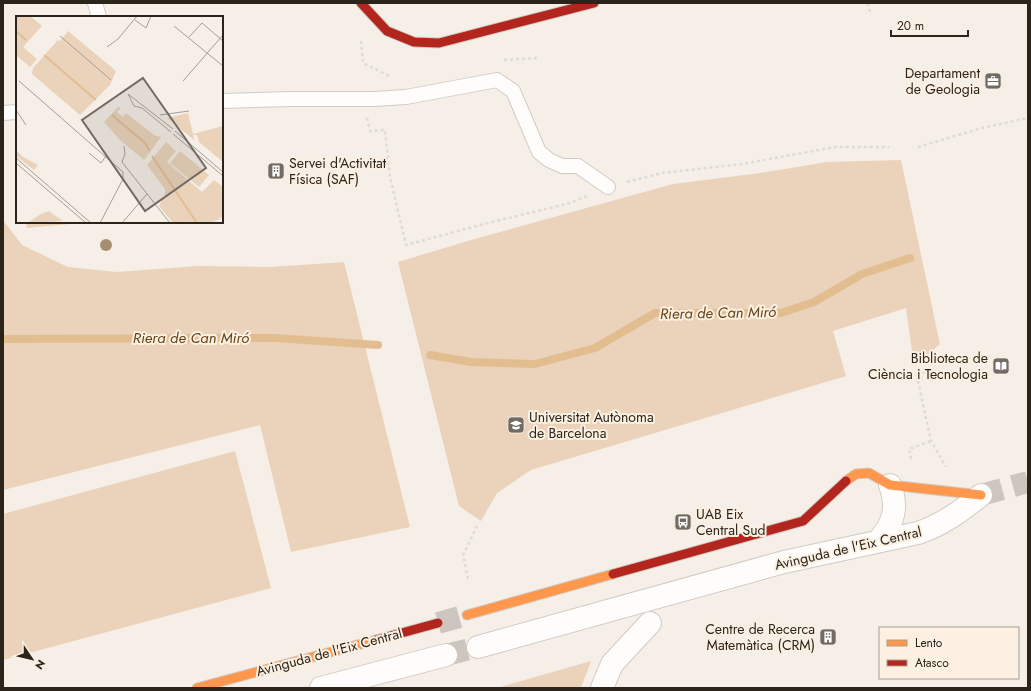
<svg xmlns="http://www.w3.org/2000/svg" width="1031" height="691" viewBox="0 0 1031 691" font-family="Jost,sans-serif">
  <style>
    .green { fill: #ead3ba }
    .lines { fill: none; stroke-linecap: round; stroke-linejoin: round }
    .stream { stroke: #e2bd90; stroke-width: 8 }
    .street-tunnel { stroke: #cdc6bf; stroke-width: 22; stroke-dasharray: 22 11; stroke-linecap: butt }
    .secondary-tunnel { stroke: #cdc6bf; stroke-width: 22; stroke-dasharray: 22 11; stroke-linecap: butt }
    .lane-casing { stroke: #d2cbc4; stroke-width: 16 }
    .street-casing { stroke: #d2cbc4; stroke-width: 24 }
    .slow-casing { stroke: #d2cbc4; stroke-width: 11 }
    .jam-casing { stroke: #d2cbc4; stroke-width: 11 }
    .path { stroke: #dddbd9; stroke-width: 2.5; stroke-dasharray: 3 3; stroke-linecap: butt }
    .lane { stroke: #fefdfc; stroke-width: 14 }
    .street { stroke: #fefdfc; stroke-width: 22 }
    .slow { stroke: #ff974d; stroke-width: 9 }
    .jam { stroke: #b3261e; stroke-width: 9 }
    .tree { fill: #a58f72 }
    .labels { text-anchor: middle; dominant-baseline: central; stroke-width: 4; stroke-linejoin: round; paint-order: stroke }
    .poi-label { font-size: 14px; fill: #2b241b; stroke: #fcf0e2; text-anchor: end }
    .street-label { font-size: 14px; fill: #2b241b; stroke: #fcf0e2 }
    .water-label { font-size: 15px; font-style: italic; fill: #664315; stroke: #fcf0e2 }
    .inset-river { fill: none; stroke: #e2bd90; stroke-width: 2 }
    .inset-road { fill: none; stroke: #a59e96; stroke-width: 1 }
    .view { fill: #726b63; fill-opacity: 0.15; stroke: #726b63; stroke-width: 2 }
    .inset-edge { fill: none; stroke: #2b241b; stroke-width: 2 }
  </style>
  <rect width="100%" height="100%" fill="#f6efe8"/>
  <path class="green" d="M901,160L940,344L914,366L906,308L833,331L846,376L531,470L497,493L481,521L459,506L398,262L471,240L673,184L760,173L827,162Z
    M3,220L22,245L68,267L117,272L198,266L271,267L344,262L410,527L291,552L260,425L3,490Z
    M26,222H81V223L27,228Z
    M235,451L271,588L3,660V514Z
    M591,661L581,688H497Z"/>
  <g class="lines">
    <path class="stream" d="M3,339L275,338L378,345
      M430,355L471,362L535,364L595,348L655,313H781L814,302L862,274L910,258"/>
    <path class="street-tunnel" d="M446,655L478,647"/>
    <path class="secondary-tunnel" d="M981,495L1028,482
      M438,623L467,615"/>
    <g class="lane-casing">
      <path id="lane" d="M95,3L99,17
        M222,101L292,99H374L406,97L497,80L513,91L539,152L549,160L562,166H578L608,187
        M3,113L17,112"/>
    </g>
    <g class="street-casing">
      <path id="street" d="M879,540C894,523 898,507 890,485
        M478,647L784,562L918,533C942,525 961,511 981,495
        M321,688L446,655
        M602,688L612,664L650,623"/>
    </g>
    <g class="slow-casing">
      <path id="slow" d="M846,481L856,474L869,473L890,485L981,495
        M467,615L613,574
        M197,688L376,640"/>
    </g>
    <g class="jam-casing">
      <path id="jam" d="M361,3L387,31L414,42L439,43L594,3
        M613,574L803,521L846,481
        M376,640L438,623"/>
    </g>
    <path class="path" d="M868,3L870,12
      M361,41L363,63L391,77
      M504,60L537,58
      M367,118L370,131L385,130L390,177L406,245L484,224L570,203L587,196
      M918,147L982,128L1028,118
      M627,182L662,173L742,164L835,147H889
      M925,371L918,381L931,441L946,467
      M911,459L909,449L931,441
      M468,579L463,555L477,526"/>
    <use href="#lane" class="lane"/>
    <use href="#street" class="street"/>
    <use href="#slow" class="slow"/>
    <use href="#jam" class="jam"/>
  </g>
  <circle class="tree" cx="106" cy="245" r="6"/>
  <defs>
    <g id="office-square" transform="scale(0.9)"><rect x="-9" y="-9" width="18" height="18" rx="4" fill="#726b63" stroke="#fcf0e2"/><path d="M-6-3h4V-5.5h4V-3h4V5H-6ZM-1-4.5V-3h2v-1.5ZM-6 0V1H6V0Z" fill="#fff"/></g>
    <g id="building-square" transform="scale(0.9)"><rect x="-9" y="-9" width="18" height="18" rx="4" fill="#726b63" stroke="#fcf0e2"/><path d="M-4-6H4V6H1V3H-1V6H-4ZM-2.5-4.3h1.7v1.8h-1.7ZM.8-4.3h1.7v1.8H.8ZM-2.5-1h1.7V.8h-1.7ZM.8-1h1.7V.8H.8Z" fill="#fff"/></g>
    <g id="library-square" transform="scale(0.9)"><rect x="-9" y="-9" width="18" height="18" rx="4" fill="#726b63" stroke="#fcf0e2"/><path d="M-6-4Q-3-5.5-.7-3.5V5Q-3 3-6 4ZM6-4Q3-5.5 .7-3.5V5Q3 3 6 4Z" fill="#fff"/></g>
    <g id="university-square" transform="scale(0.9)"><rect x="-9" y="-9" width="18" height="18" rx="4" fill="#726b63" stroke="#fcf0e2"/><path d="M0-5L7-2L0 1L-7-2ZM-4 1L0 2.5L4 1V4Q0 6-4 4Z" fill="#fff"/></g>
    <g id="bus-square" transform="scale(0.9)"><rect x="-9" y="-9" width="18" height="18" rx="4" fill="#726b63" stroke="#fcf0e2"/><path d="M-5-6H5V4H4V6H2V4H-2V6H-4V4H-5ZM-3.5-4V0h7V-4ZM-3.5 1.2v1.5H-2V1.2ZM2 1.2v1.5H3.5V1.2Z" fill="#fff"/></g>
  </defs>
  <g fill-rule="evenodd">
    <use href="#office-square" x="993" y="81"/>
    <use href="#building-square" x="276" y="171"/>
    <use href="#library-square" x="1001" y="366"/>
    <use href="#university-square" x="516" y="425"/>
    <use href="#bus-square" x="683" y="522"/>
    <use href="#building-square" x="828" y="637"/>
  </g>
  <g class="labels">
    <g class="poi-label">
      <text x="980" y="73">Departament<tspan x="980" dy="16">de Geologia</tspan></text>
      <text x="289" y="163" text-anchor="start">Servei d'Activitat<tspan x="289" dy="16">Física (SAF)</tspan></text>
      <text x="988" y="358">Biblioteca de<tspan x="988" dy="16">Ciència i Tecnologia</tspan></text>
      <text x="529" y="417" text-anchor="start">Universitat Autònoma<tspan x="529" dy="16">de Barcelona</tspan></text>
      <text x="696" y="514" text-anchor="start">UAB Eix<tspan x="696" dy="16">Central Sud</tspan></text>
      <text x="815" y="629">Centre de Recerca<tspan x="815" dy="16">Matemàtica (CRM)</tspan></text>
    </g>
    <g class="street-label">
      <text transform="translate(848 548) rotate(-13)">Avinguda de l'Eix Central</text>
      <text transform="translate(329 652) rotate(-15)">Avinguda de l'Eix Central</text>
    </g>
    <g class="water-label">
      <text transform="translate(718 313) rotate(-1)">Riera de Can Miró</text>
      <text x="191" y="338">Riera de Can Miró</text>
    </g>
  </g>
  <g transform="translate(16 16)">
    <rect width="207" height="207" fill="#f6efe8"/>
    <path d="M0,0H14L26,10L7,31L21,43L14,51L0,39ZM52,15L100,55L94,69L64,99L16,58L17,52L42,24L44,25ZM102,91L105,92L101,96L107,101L110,97L138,119L145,121L128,144L104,124L88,106ZM172,97L177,118L207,110V146L183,126L181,119H177L178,124L151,102ZM150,126L160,135L151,146L186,176L198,164L207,171V200L202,204L194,207H157L143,190L149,178V173L131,149ZM0,134L7,141L22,149L18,154L0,140ZM164,135L193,159L183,171L154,147ZM33,195L47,205L11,207L25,198Z" fill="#ead3ba"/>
    <path class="inset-river" d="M0,15L10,24M28,39L80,84M96,99L128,126L134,135M136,140L181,207"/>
    <path class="inset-road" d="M119,4L130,12L135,0M158,10L207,50M44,20L95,64M173,21L186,7L207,25M91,31L102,23L121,0M3,65L107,156V163L84,207M167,65L207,19M112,78L118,90L126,92L155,116M112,78L157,113M0,94L10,109M144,99L173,95M159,115L207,156M157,118L207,160M108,130L109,138L106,146L154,207M73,137L85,147L90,140M0,142L75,207M0,147L70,207M106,207L131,178"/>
    <path class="view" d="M127,62L190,152L129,195L66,104Z"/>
    <rect width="207" height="207" class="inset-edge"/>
  </g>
  <rect width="1031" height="691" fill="none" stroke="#2b241b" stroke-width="8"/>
  <rect x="879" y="627" width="140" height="52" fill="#fcf0e2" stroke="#a89e92"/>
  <rect x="887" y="640" width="20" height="6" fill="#ff974d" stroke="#a89e92"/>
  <text x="915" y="647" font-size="12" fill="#2b241b">Lento</text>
  <rect x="887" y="660" width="20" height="6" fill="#b3261e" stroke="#a89e92"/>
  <text x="915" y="667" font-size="12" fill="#2b241b">Atasco</text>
  <g transform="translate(32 659) rotate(125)" stroke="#fcf0e2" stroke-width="3" paint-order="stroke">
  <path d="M0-3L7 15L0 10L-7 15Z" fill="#2b241b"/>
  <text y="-6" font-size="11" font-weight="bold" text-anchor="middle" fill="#2b241b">N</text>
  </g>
  <path d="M891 30v6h77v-6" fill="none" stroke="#2b241b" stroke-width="2"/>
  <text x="897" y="30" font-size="12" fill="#2b241b" stroke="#fcf0e2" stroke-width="3" paint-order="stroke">20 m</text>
</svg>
